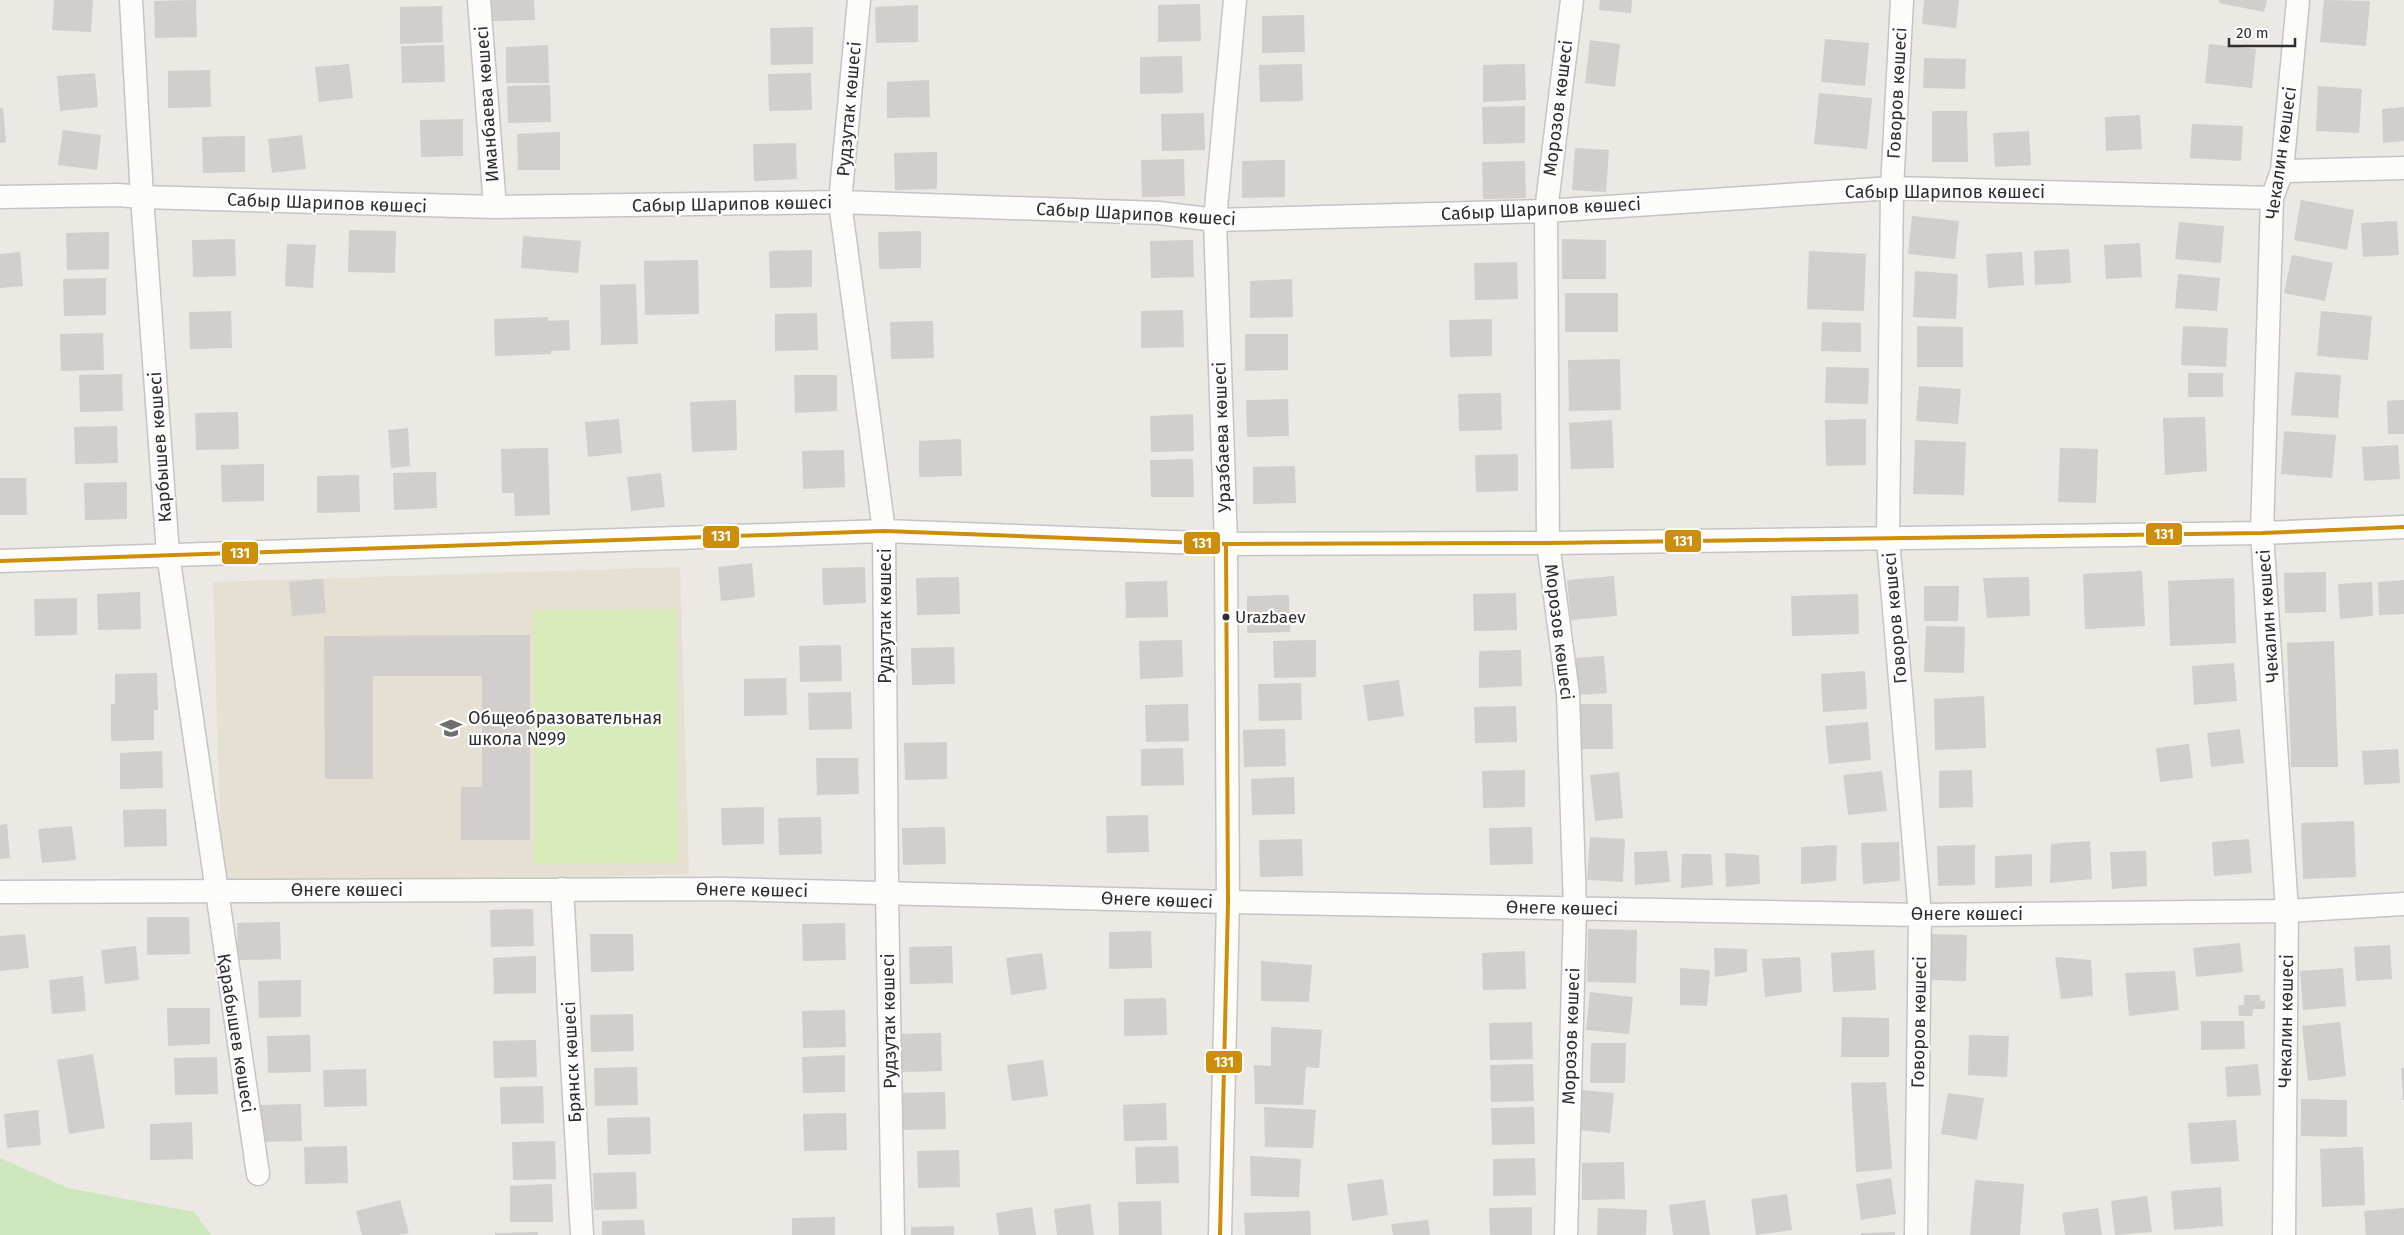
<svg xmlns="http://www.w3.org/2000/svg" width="2404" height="1235" viewBox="0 0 2404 1235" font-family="'Fira Sans',sans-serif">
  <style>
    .education { fill: #e6e0d3 }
    .green { fill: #cee6be }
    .pitch { fill: #d9eabb }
    .building { fill: #d1cecb }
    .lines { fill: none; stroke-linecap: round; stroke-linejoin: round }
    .minor-casing { stroke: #c5c4c5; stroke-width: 25 }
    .minor { stroke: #fcfcfb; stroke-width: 22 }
    .bus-1-casing { stroke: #fff; stroke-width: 8 }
    .bus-1 { stroke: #cf8e09; stroke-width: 4 }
    .bus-dot { fill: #2e2e2e; stroke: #fff; stroke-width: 2 }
    .labels { text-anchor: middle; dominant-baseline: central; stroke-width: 4.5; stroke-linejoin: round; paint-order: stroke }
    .bus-label { font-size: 17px; fill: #2e2e2e; stroke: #fff; text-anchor: start }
    .street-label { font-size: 18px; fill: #2e2e2e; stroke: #fff }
    .poi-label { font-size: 18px; fill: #2e2e2e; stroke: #fff; text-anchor: start }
    .line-badge { stroke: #fff; stroke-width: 2 }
    .badge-label { font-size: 14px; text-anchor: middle; font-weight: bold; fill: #fff }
  </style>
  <rect width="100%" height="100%" fill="#ece8e4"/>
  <path class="education" d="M680,567L689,874L222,889L213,582Z"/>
  <path class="green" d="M0,1158L68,1188L194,1212L211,1235H0Z"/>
  <path class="pitch" d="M676,609L678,863L534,864L533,610Z"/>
  <path class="building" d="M54,0H93L91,32L52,30Z
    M196,0L197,37L155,38L154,1Z
    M491,0H534L535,20L492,21Z
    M1600,0H1632L1631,13L1599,10Z
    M1924,0H1959L1956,28L1922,24Z
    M2219,0H2267L2264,12L2219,3Z
    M2324,0L2370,1L2366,46L2320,42Z
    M1200,4L1201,41L1158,42V5Z
    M918,5V42L876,43L875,7Z
    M442,6L443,42L400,44V7Z
    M1304,15L1305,52L1262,53V16Z
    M813,27V64L771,65L770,28Z
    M1825,39L1869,43L1865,86L1821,82Z
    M1590,40L1620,44L1615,87L1585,83Z
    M2209,44L2256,49L2252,88L2205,83Z
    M444,45L445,82L402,83L401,46Z
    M548,45L549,83H506V47Z
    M1182,56L1183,93L1140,94V57Z
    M1924,58L1966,59L1965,89L1923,88Z
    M349,64L353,98L319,102L315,67Z
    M1302,64L1303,101L1260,102L1259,65Z
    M1525,64L1526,100L1483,102V65Z
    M210,70L211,107L168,108V71Z
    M95,73L98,107L60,111L57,76Z
    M811,73L812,110L769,111L768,74Z
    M929,80L930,117L887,118V82Z
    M550,85L551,122L508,123L507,86Z
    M2318,86L2362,89L2359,133L2316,131Z
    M1819,93L1872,98L1867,149L1814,144Z
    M1525,106V143L1483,144L1482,107Z
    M2404,107V141L2383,143L2382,109Z
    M0,108H3L6,142L0,143Z
    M1932,111H1967L1968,162H1932Z
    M1204,113L1205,150L1162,151L1161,114Z
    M2140,115L2142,149L2106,151L2105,117Z
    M463,119V156L421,157L420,120Z
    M2192,124L2243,126L2241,161L2190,158Z
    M63,130L101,135L97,170L58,165Z
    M2029,131L2031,165L1995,167L1993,133Z
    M560,132V170H518L517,134Z
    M302,135L306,169L272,173L268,139Z
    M245,136V172L203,173L202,137Z
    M796,143L797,179L754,181L753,144Z
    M1575,148L1609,150L1606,192L1572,190Z
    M937,152V189L895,190L894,153Z
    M1184,159L1185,196L1142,197L1141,160Z
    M1285,160V197L1242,198V161Z
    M1525,161L1526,198L1483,199L1482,162Z
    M2301,200L2354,210L2347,250L2294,240Z
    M1912,216L1959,221L1955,259L1908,254Z
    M2397,221L2399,255L2363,257L2361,223Z
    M2179,222L2224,226L2221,263L2175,259Z
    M349,230L396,231L395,273L348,272Z
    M921,231V268L879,269L878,232Z
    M109,232V269L67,270L66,233Z
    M523,236L581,241L578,273L521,268Z
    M235,239L236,276L193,277L192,240Z
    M1562,239L1606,240V279H1562Z
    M1193,240L1194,277L1151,278L1150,241Z
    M2140,243L2142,277L2106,279L2104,245Z
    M287,244L316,245L313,288L285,286Z
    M2069,249L2071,283L2035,285L2034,251Z
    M812,250V287L770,288L769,251Z
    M1809,251L1866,254L1864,311L1807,309Z
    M20,252L23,286L0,288V254Z
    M2022,252L2024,285L1988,288L1986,254Z
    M2292,255L2333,263L2325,301L2284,293Z
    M698,260L699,314L645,315L644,261Z
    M1517,262L1518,299L1475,300L1474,263Z
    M1915,271L1958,274L1956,319L1913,317Z
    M2178,274L2220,278L2217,311L2175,308Z
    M106,278V315L64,316L63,279Z
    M1292,279L1293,317L1250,318V281Z
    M636,284L638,344L601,345L600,285Z
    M1565,293H1618V332H1565Z
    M1183,310L1184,347L1141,348V311Z
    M231,311L232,348L190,349L189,312Z
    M2321,311L2372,316L2368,360L2317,356Z
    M817,313L818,350L775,351V314Z
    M548,317V321L569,320L570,350L551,351V354L495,356L494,319Z
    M1492,319V356L1450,357L1449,320Z
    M933,321L934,358L891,359L890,322Z
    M1822,322L1861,323V352L1821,351Z
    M1917,326L1963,327V367H1917Z
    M2183,326L2228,328L2226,367L2181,365Z
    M103,333L104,370L61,371L60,334Z
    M1245,334H1288V370L1245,371Z
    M1620,359L1621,410L1569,411L1568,360Z
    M1826,367L1869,368L1868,404L1825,403Z
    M2295,372L2341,375L2338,418L2291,415Z
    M2188,373H2223V397H2188Z
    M122,374L123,411L80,412L79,375Z
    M794,375H837V411L795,413Z
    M1919,386L1961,389L1958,424L1916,421Z
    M1501,393L1502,430L1459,431L1458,394Z
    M1288,399L1289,436L1247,437L1246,400Z
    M736,400L737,450L692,452L690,402Z
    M2404,400V434H2388L2387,401Z
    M238,412L239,449L196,450L195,413Z
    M1193,414L1194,451L1151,452L1150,416Z
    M2205,417L2207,471L2165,475L2163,418Z
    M619,419L622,453L588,457L585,422Z
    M1866,419V465L1826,466L1825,420Z
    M1612,420L1614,468L1571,469L1569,423Z
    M117,426L118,463L75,464L74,427Z
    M408,428L410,466L391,468L388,430Z
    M2284,431L2336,435L2332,478L2281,474Z
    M961,439L962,476L919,477V441Z
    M1915,440L1966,442L1964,495L1913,494Z
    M2398,445L2400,479L2364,481L2362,447Z
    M548,448L550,515L515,516L514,493H502L501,449Z
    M2060,448L2098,449L2096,503L2058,502Z
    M844,450L845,487L803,489L802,451Z
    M1518,454V491L1476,492L1475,455Z
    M1193,459L1194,497H1151L1150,460Z
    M264,464V501L222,502L221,465Z
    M1295,466L1296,503L1253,504V467Z
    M436,472L437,508L394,510L393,473Z
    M661,473L665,507L631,511L627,477Z
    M359,475L360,512L317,513V476Z
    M0,478H26L27,515H0Z
    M127,482V519L85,520L84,483Z
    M752,563L755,597L721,601L718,567Z
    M865,567L866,603L823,605L822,568Z
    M2142,571L2145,626L2085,629L2083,574Z
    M2326,572V612L2285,613L2284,573Z
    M1614,576L1617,616L1571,620L1567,580Z
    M959,577L960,614L917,615L916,578Z
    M2029,577L2030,616L1987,618L1983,578Z
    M2234,578L2236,643L2170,646L2168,581Z
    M323,579L326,613L292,616L289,582Z
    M2404,580V614L2379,615L2378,582Z
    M1167,581L1168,617L1126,618L1125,582Z
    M2372,582L2373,616L2340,619L2338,584Z
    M1924,586H1959L1958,621H1924Z
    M140,592L141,629L98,630L97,594Z
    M1516,593L1517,630L1474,631L1473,594Z
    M1858,594L1859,634L1792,636L1791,596Z
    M1289,595L1290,632L1247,633V596Z
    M77,598V635L35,636L34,599Z
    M1926,626L1965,627L1964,673L1924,672Z
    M530,635V840H461V787H482V676H373V779H325L324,636Z
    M1182,640L1183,677L1140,679L1139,641Z
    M1316,640V677L1274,678L1273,641Z
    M2334,641L2338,767H2291L2287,643Z
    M841,645L842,681L800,682L799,646Z
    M954,647L955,684L912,685L911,648Z
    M1521,650L1522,686L1479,688V651Z
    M1604,656L1607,693L1578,695L1576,658Z
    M2234,663L2237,701L2194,705L2192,666Z
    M1865,671L1867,709L1823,712L1821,674Z
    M157,673L158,710H154V740L111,741V704H115V674Z
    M786,678L787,715L744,716V679Z
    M1399,680L1404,716L1368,721L1363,685Z
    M1301,683L1302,720L1259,721L1258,684Z
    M851,692L852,729L809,730L808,693Z
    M1984,696L1986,748L1935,750L1934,699Z
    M1188,704L1189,741L1146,742L1145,705Z
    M1577,704H1612L1613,749H1578Z
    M1516,706L1517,742L1475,743L1474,707Z
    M1868,722L1871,760L1829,764L1825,726Z
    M1285,729L1286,766L1244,767L1243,730Z
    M2240,729L2244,763L2211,767L2207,733Z
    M947,742V779L905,780L904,743Z
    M2189,744L2193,778L2160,782L2156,748Z
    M1183,748L1184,785L1141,786V749Z
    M2398,749L2400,783L2364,785L2362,751Z
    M162,751L163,788L120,789V753Z
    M816,758H858L859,794L817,795Z
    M1525,770V807L1483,808L1482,771Z
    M1972,770L1973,807L1939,808V771Z
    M1882,771L1887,811L1848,815L1843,775Z
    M1619,772L1623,818L1595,821L1590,775Z
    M1294,777L1295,814L1252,815L1251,779Z
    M764,807V844L722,845L721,808Z
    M166,809L167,846L124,847L123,810Z
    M1148,815L1149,852L1107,853L1106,816Z
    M821,817L822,854L779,855L778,818Z
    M2354,821L2356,877L2303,879L2301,823Z
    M7,824L10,858L0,859V825Z
    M72,826L76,860L42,863L38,829Z
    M945,827L946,864L903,865L902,828Z
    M1532,827L1533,864L1490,865L1489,828Z
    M1590,837L1625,839L1623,882L1587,880Z
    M1302,839L1303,876L1260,877L1259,840Z
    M2249,839L2252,873L2214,876L2212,842Z
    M2090,841L2092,879L2050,883L2051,844Z
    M1899,842L1900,881L1863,884L1861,843Z
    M1837,845L1836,881L1801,884V847Z
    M1975,845V885L1938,886L1937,846Z
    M1667,851L1670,882L1635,885L1634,852Z
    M2146,851L2147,886L2112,889L2110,852Z
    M1725,853L1759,855L1760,884L1726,887Z
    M1682,854H1711L1713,885L1681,888Z
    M2032,854V886L1995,888V856Z
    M533,909L534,946L491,947L490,910Z
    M147,917H189L190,954L147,955Z
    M280,922L281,959L238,960L237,923Z
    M845,923L846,960L803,961L802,924Z
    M1588,929L1637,930L1636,983L1587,982Z
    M1151,931L1152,968L1109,969V932Z
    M25,934L29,968L0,971V936Z
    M590,934H633L634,971L591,972Z
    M1928,934L1967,935L1966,981L1926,980Z
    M2240,943L2243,972L2196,977L2193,948Z
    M2390,945L2392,979L2356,981L2354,947Z
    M136,946L139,980L105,984L101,950Z
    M952,946L953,983L910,984L909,947Z
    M1714,948L1747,949V972L1715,977Z
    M1874,950L1876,990L1833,992L1831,953Z
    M1525,951L1526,989L1483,990L1482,953Z
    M1042,953L1047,989L1011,995L1006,958Z
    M536,956V993L494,994L493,958Z
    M1800,957L1802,992L1765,997L1762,959Z
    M2055,957L2091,960L2093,996L2061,999Z
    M1261,961L1312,965L1309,1002L1261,1001Z
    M1680,968L1710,970L1707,1006L1680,1005Z
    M2343,968L2346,1006L2303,1010L2300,971Z
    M2175,971L2179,1010L2129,1016L2125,973Z
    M83,976L86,1011L52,1014L49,980Z
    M301,980V1017L259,1018L258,981Z
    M1590,992L1633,997L1629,1034L1586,1030Z
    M2244,995H2260V1001H2265V1009H2253L2252,1016H2239L2238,1005H2244Z
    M1166,998L1167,1035L1124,1036V999Z
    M167,1008H210V1044L168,1046Z
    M845,1010L846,1047L803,1048L802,1011Z
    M633,1014L634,1051L591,1052L590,1015Z
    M1842,1017L1889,1018V1057H1841Z
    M2201,1021H2244L2245,1049L2201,1050Z
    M1532,1022L1533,1059L1490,1060L1489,1023Z
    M2340,1022L2346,1076L2308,1081L2302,1026Z
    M1271,1027L1322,1030L1319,1068L1306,1067L1303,1105L1255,1104L1254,1065L1271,1066Z
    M941,1033L942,1071L899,1072V1034Z
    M310,1035L311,1072L268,1073L267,1036Z
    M1969,1035L2009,1036L2007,1077L1968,1075Z
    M536,1040L537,1077L494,1078L493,1041Z
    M1591,1043H1626L1625,1083H1590Z
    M93,1054L105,1128L69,1134L57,1060Z
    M845,1055V1092L803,1093L802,1057Z
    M217,1057L218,1094L175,1095L174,1058Z
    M1043,1060L1048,1096L1012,1101L1007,1065Z
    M1533,1064L1534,1101L1491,1102L1490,1065Z
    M2258,1064L2261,1095L2227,1097L2225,1067Z
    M637,1067L638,1105L595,1106L594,1068Z
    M2401,1068H2404V1100H2403Z
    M366,1069L367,1106L324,1107L323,1070Z
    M1886,1082L1892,1169L1856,1172L1851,1083Z
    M543,1086L544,1123L501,1124L500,1087Z
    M1581,1090L1614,1093L1610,1133L1578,1130Z
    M945,1092L946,1129L903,1130L902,1093Z
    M1948,1093L1984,1098L1977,1140L1941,1134Z
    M2301,1099L2347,1100V1137L2301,1136Z
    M1166,1103L1167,1140L1124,1141L1123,1105Z
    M301,1104L302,1141L259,1142V1105Z
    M1264,1107L1316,1110L1313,1148L1265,1147Z
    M1534,1107L1535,1144L1492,1145L1491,1108Z
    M38,1110L41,1145L7,1148L4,1114Z
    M846,1113L847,1150L804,1151L803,1114Z
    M650,1117L651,1154L608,1155L607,1118Z
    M2236,1120L2239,1161L2191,1164L2188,1123Z
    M192,1122L193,1159L150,1160V1124Z
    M555,1141L556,1179L513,1180L512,1142Z
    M347,1146L348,1183L305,1184L304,1147Z
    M1178,1146L1179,1183L1136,1184L1135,1147Z
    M2363,1147L2365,1205L2322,1207L2320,1149Z
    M959,1150L960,1187L918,1188L917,1151Z
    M1250,1156L1301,1159L1299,1197L1251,1196Z
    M1535,1158L1536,1195L1493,1196V1159Z
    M1624,1162L1625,1199L1582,1200V1163Z
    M636,1172L637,1209L594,1210L593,1173Z
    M1891,1178L1896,1214L1861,1220L1856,1184Z
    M1383,1179L1388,1215L1352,1221L1347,1184Z
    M1975,1180L2024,1184L2020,1235H1970Z
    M552,1184L553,1222H510V1186Z
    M2221,1187L2223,1226L2174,1230L2171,1191Z
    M1787,1194L1792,1230L1756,1235L1751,1199Z
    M2147,1196L2152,1232L2115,1235L2111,1201Z
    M400,1200L409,1233L399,1235H362L356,1211Z
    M1705,1200L1710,1235H1673L1669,1205Z
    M1161,1201L1162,1235H1119L1118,1202Z
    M1090,1204L1094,1235H1057L1054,1209Z
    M1032,1207L1036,1235H999L996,1213Z
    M1532,1207V1235H1490L1489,1208Z
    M1598,1208L1647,1210L1646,1235H1597Z
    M2098,1208L2102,1235H2065L2062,1213Z
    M2404,1208V1235H2366L2364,1211Z
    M1310,1211L1311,1235H1245L1244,1213Z
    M835,1217V1235H792V1218Z
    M644,1220L645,1235H602V1221Z
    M1428,1220L1430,1235H1393L1391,1224Z
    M954,1226V1235H911V1227Z
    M538,1232V1235H495V1233Z
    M1895,1232V1235H1861V1233Z"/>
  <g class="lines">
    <g class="minor-casing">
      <path id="minor" d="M131,0L142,197L168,554L258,1174
        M479,0L495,207
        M859,0L840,202L884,531L887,892L893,1235
        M1902,0L1892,188L1888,539L1920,915L1916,1235
        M2282,171L2404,168
        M0,197L118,195L142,197L495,207L840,202L1159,213L1215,220L1546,211L1892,188L2272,198
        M0,561L884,531L1226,544L1548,543L2262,533L2404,527
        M562,889L582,1235
        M0,892L725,889L1228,902L1920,915L2287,911L2404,904
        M1220,1235L1228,902L1226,544L1215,220L1235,0
        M1566,1235L1575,909L1568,694L1548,543L1546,211L1572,0
        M2284,1235L2287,911L2262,533L2272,198L2282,171L2298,0"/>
    </g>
    <use href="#minor" class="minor"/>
    <g class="bus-1-casing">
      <path id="bus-1" d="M0,561L884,531L1226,544L1548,543L2262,533L2404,527
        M1220,1235L1228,902L1226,544"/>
    </g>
    <use href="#bus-1" class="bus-1"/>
  </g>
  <defs>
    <g id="school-bare" transform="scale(1.725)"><path d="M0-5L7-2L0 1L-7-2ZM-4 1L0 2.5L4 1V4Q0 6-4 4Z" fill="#706f6e" stroke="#fff" stroke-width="2.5" paint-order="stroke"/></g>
  </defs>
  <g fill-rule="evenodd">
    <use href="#school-bare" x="451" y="728"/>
  </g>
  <circle class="bus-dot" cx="1226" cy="617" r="4.5"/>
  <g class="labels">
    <g class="bus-label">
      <text x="1235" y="617">Urazbaev</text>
    </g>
    <g class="street-label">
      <text transform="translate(1897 93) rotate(-87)">Говоров көшесі</text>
      <text transform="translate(487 104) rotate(-94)">Иманбаева көшесі</text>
      <text transform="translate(1558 108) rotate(-83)">Морозов көшесі</text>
      <text transform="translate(849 109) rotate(-85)">Рудзутак көшесі</text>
      <text transform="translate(2281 153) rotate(-82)">Чекалин көшесі</text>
      <text x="1945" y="192">Сабыр Шарипов көшесі</text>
      <text transform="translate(327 203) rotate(2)">Сабыр Шарипов көшесі</text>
      <text transform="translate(732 204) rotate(-1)">Сабыр Шарипов көшесі</text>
      <text transform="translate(1541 209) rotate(-3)">Сабыр Шарипов көшесі</text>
      <text transform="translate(1136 214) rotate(3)">Сабыр Шарипов көшесі</text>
      <text transform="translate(1222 437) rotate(-92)">Уразбаева көшесі</text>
      <text transform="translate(160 447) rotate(-94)">Карбышев көшесі</text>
      <text transform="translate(885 616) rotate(-90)">Рудзутак көшесі</text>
      <text transform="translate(2268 616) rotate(-94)">Чекалин көшесі</text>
      <text transform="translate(1895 618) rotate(-95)">Говоров көшесі</text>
      <text transform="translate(1559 632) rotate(83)">Морозов көшесі</text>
      <text x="347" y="890">Өнеге көшесі</text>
      <text transform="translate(752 890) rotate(1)">Өнеге көшесі</text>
      <text transform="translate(1157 900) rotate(2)">Өнеге көшесі</text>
      <text transform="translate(1562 908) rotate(1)">Өнеге көшесі</text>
      <text x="1967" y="914">Өнеге көшесі</text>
      <text transform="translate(889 1021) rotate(-91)">Рудзутак көшесі</text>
      <text transform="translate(2286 1021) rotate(-89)">Чекалин көшесі</text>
      <text transform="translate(1919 1022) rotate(-89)">Говоров көшесі</text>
      <text transform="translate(236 1033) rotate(81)">Қарабышев көшесі</text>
      <text transform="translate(1571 1036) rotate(-88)">Морозов көшесі</text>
      <text transform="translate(572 1062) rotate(-93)">Брянск көшесі</text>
    </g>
    <g class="poi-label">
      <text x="468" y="718">Общеобразовательная<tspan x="468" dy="21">школа №99</tspan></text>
    </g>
  </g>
  <g class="line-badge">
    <rect x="2145" y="522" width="38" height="24" rx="5" fill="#cf8e09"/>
    <rect x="702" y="525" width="38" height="24" rx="5" fill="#cf8e09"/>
    <rect x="1664" y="529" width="38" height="24" rx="5" fill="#cf8e09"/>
    <rect x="1183" y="531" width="38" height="24" rx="5" fill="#cf8e09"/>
    <rect x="221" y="541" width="38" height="24" rx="5" fill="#cf8e09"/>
    <rect x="1205" y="1050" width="38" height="24" rx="5" fill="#cf8e09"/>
  </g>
  <g class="badge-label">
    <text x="2164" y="539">131</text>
    <text x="721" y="541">131</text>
    <text x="1683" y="546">131</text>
    <text x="1202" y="548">131</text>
    <text x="240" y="558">131</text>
    <text x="1224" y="1067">131</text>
  </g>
  <path d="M2229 38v8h66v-8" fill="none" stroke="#2e2e2e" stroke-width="2.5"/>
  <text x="2236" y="38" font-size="15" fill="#2e2e2e" stroke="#ffffff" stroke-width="4" paint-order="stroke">20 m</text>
</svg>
